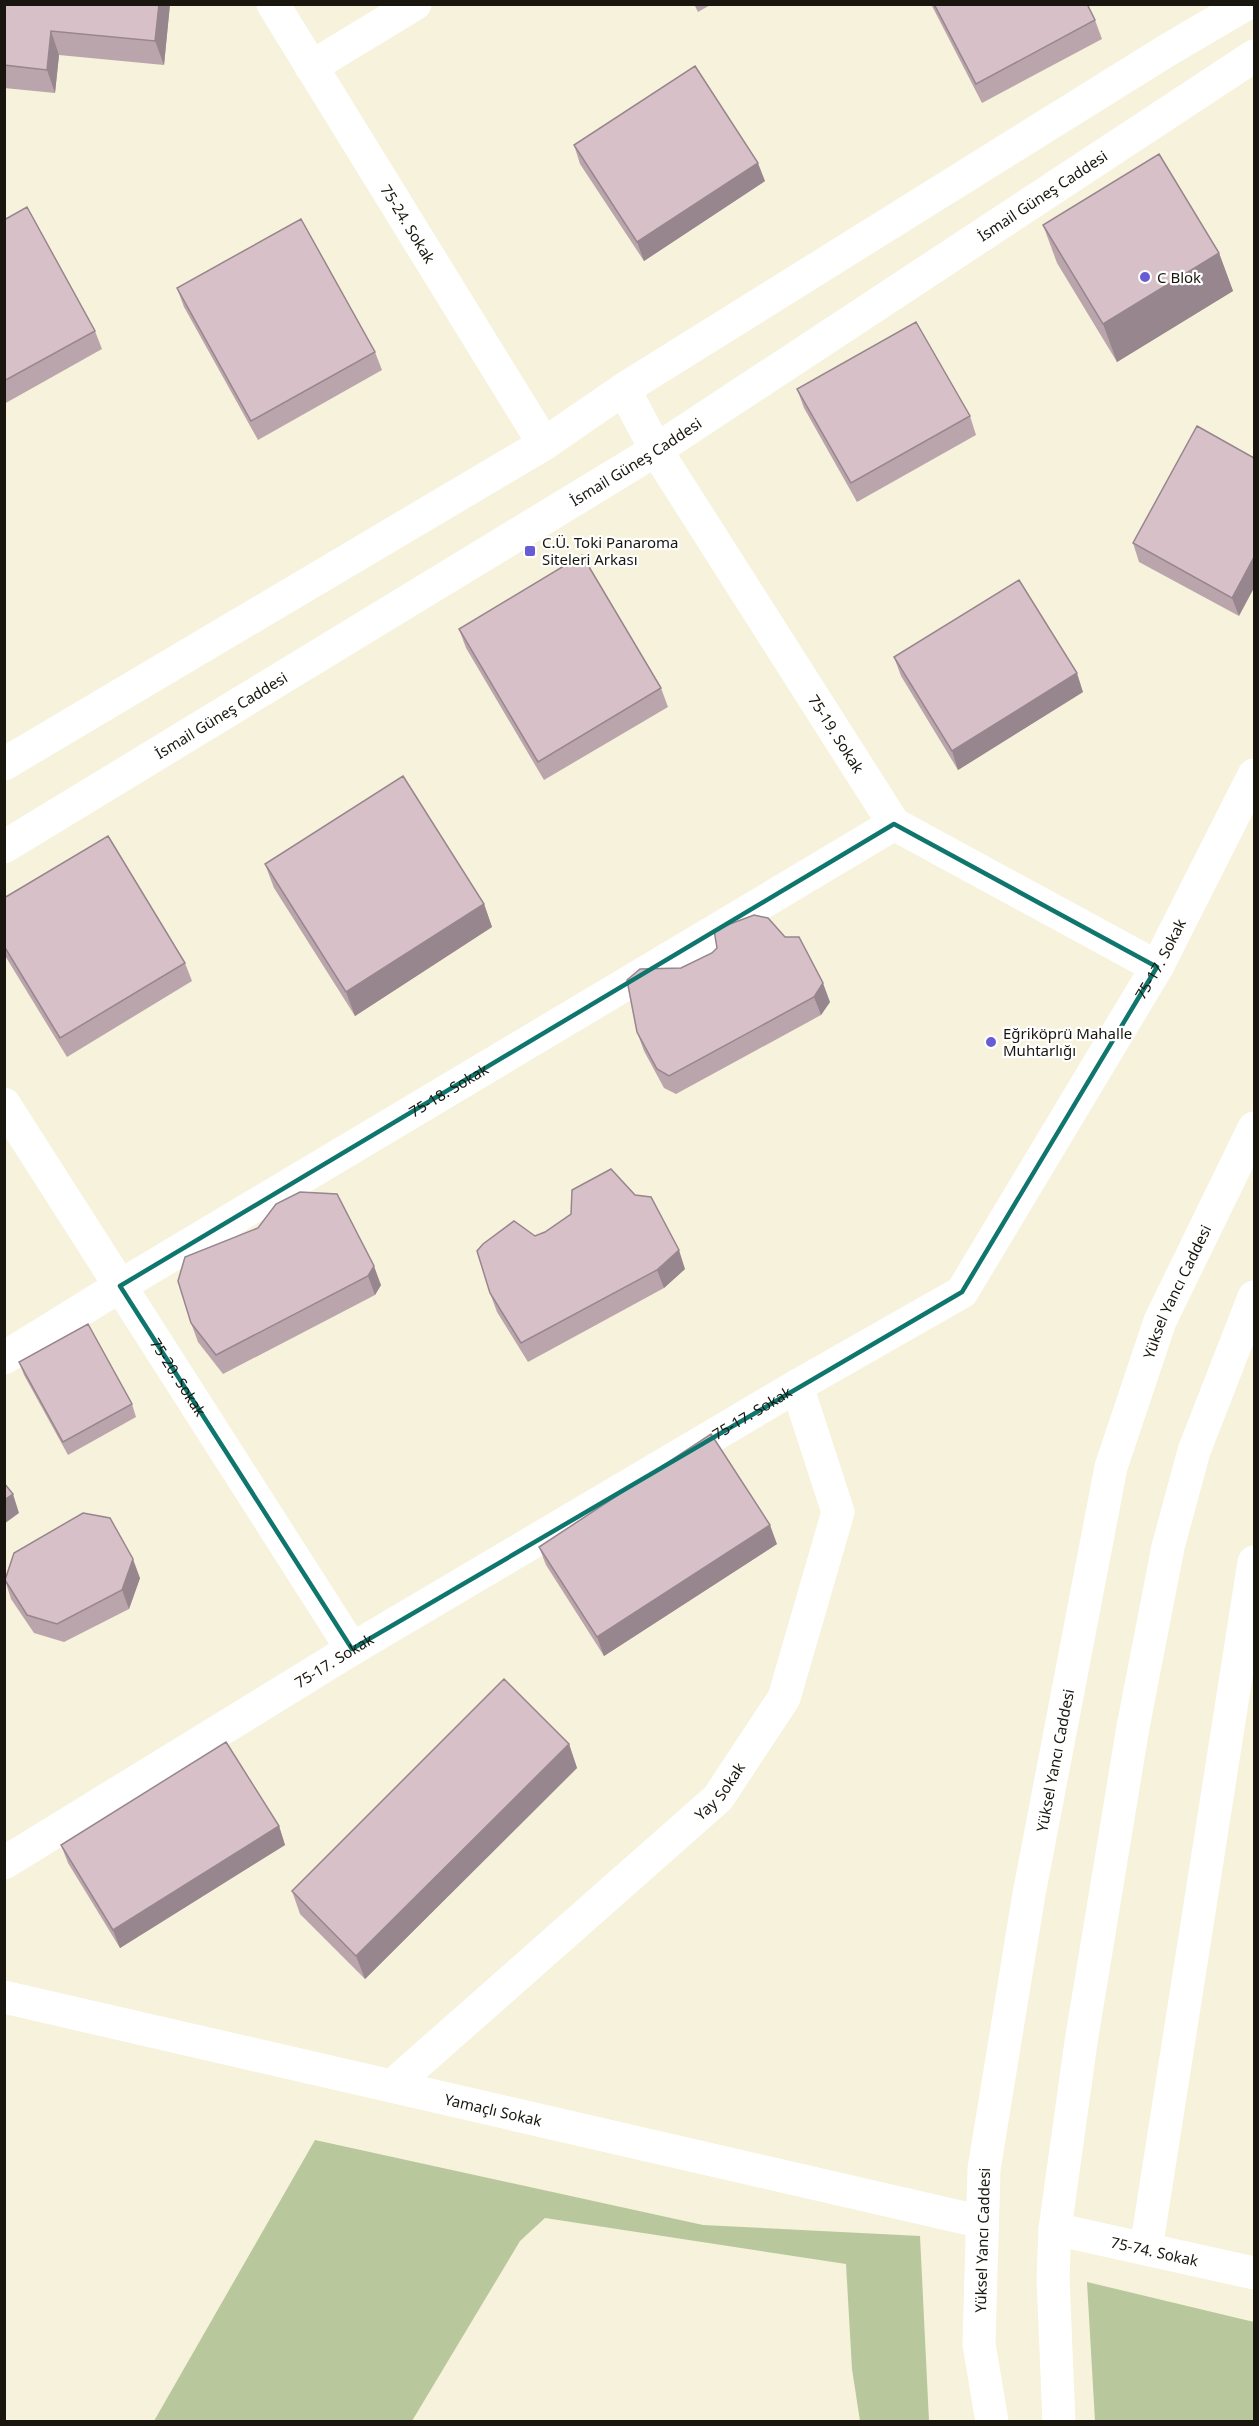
<svg xmlns="http://www.w3.org/2000/svg" width="1259" height="2426" viewBox="0 0 1259 2426" font-family="'Noto Sans',sans-serif">
  <style>
    .green { fill: #b8c89c }
    .lines { fill: none; stroke-linecap: round; stroke-linejoin: round }
    .street { stroke: #fff; stroke-width: 33 }
    .secondary { stroke: #fff; stroke-width: 33 }
    .wall { fill: #baa5ad }
    .shaded-wall { fill: #97868d }
    .building { fill: #d8c0c9; stroke: #97868d; stroke-width: 1.5 }
    .marked { fill: none; stroke: #0f766e; stroke-width: 4.5; stroke-linejoin: round }
    .poi-dot { fill: #685cd5; stroke: #fff; stroke-width: 2 }
    .labels { text-anchor: middle; dominant-baseline: central; stroke-width: 4.5; stroke-linejoin: round; paint-order: stroke }
    .street-label { font-size: 15px; fill: #18160e; stroke: #fff }
    .poi-label { font-size: 15px; fill: #18160e; stroke: #fff; text-anchor: start }
  </style>
  <rect width="100%" height="100%" fill="#f7f2db"/>
  <path class="green" d="M315,2140L703,2225L920,2236L929,2421H860L852,2369L846,2264L545,2218L520,2241L412,2421H154Z
    M1087,2282L1254,2322V2421H1095Z"/>
  <g class="lines">
    <g class="street">
      <path id="s1" d="M273,4L544,444"/>
      <path d="M311,67L415,4"/>
      <path id="s2" d="M624,389L656,450L894,824L1157,967"/>
      <path id="s3" d="M4,1104L352,1649"/>
      <path id="s4" d="M4,1358L120,1286L894,824"/>
      <path id="s5" d="M4,1863L352,1649L797,1386L962,1292L1157,967L1254,775"/>
      <path id="s6" d="M4,1997L982,2222"/>
      <path id="s7" d="M393,2085L718,1798L784,1698L838,1512L797,1386"/>
      <path id="s8" d="M1055,2229L1254,2273"/>
      <path d="M1146,2249L1254,1562"/>
    </g>
    <g class="secondary">
      <path d="M4,764L544,444L624,389L1166,51L1246,4"/>
      <path id="s9" d="M4,847L656,450L1254,56"/>
      <path id="s10" d="M992,2422L979,2344L984,2169L1029,1894L1111,1467L1160,1321L1254,1128"/>
      <path d="M1059,2422L1053,2278L1055,2229L1081,2042L1133,1727L1168,1547L1194,1451L1254,1297"/>
    </g>
  </g>
  <path class="wall" d="M4,4H170L164,65L59,55L55,93L4,88Z
    M694,4H712L698,12Z
    M931,4H1087L1095,20L1102,39L982,103Z
    M574,145L765,181L644,261L580,164Z
    M4,220L95,331L102,349L4,404Z
    M1043,225L1219,253L1233,291L1117,362L1057,263Z
    M177,288L375,352L382,370L258,440L184,307Z
    M797,389L970,416L976,435L857,502L804,408Z
    M1197,426L1239,616L1139,562L1133,543Z
    M459,629L661,688L668,707L544,780L466,648Z
    M894,657L1083,692L958,770L901,676Z
    M265,864L484,904L492,927L355,1016L274,888Z
    M4,898L185,963L192,981L67,1057L4,954Z
    M712,953L830,1002L821,1015L676,1094L664,1088L644,1051L637,1032L681,968Z
    M276,1204L381,1285L375,1295L223,1374L198,1342L191,1323Z
    M535,1236L685,1269L664,1288L528,1362L497,1312L490,1293Z
    M19,1362L132,1404L136,1417L68,1455L24,1375Z
    M777,1544L604,1656L546,1565L539,1547Z
    M140,1578L129,1609L64,1642L34,1633L11,1599L5,1580Z
    M569,1744L577,1768L365,1979L300,1914L292,1891Z
    M279,1826L285,1845L120,1948L68,1863L61,1845Z"/>
  <path class="shaded-wall" d="M159,4H170L164,65L155,41Z
    M51,31L59,55L55,93L47,70Z
    M758,163L765,181L644,261L637,242Z
    M1219,253L1233,291L1117,362L1103,324Z
    M1254,557V588L1239,616L1232,598Z
    M1077,673L1083,692L958,770L952,751Z
    M484,904L492,927L355,1016L346,992Z
    M823,983L830,1002L821,1015L814,997Z
    M679,1250L685,1269L664,1288L657,1270Z
    M374,1266L381,1285L375,1295L368,1276Z
    M13,1494L19,1513L4,1524V1500Z
    M770,1525L777,1544L604,1656L597,1637Z
    M133,1559L140,1578L129,1609L122,1590Z
    M569,1744L577,1768L365,1979L356,1956Z
    M279,1826L285,1845L120,1948L113,1930Z"/>
  <path class="building" d="M4,4H159L155,41L51,31L47,70L4,65Z
    M934,4H1087L1095,20L976,84Z
    M695,66L758,163L637,242L574,145Z
    M1159,154L1219,253L1103,324L1043,225Z
    M27,207L95,331L4,381V220Z
    M301,219L375,352L251,421L177,288Z
    M916,322L970,416L851,483L797,389Z
    M1197,426L1254,458V557L1232,598L1133,543Z
    M582,555L661,688L538,762L459,629Z
    M1019,580L1077,673L952,751L894,657Z
    M403,776L484,904L346,992L265,864Z
    M108,836L185,963L60,1038L4,946V898Z
    M754,915L768,918L785,937H799L823,983L814,997L669,1076L657,1069L637,1032L627,980L640,969L681,968L712,953L717,948L714,930Z
    M611,1169L635,1195L651,1197L679,1250L657,1270L521,1343L490,1293L477,1251L483,1244L514,1221L535,1236L545,1232L571,1214L572,1190Z
    M300,1192L337,1194L374,1266L368,1276L216,1355L191,1323L178,1281L185,1257L258,1228L276,1204Z
    M88,1324L132,1404L63,1442L19,1362Z
    M711,1434L770,1525L597,1637L539,1547Z
    M4,1483L13,1494L4,1500Z
    M83,1513L110,1518L133,1559L122,1590L57,1624L27,1615L5,1580L14,1553Z
    M504,1679L569,1744L356,1956L292,1891Z
    M226,1742L279,1826L113,1930L61,1845Z"/>
  <path class="marked" d="M894,824L1157,967L962,1292L352,1649L120,1286Z"/>
  <g class="poi-dot">
    <circle cx="1145" cy="277" r="6"/>
    <rect x="524" y="545" width="12" height="12" rx="3"/>
    <circle cx="991" cy="1042" r="6"/>
  </g>
  <g class="labels">
    <g class="street-label">
      <text stroke="none"><textPath href="#s9" startOffset="1226">İsmail Güneş Caddesi</textPath></text>
      <text stroke="none"><textPath href="#s1" startOffset="258">75-24. Sokak</textPath></text>
      <text stroke="none"><textPath href="#s9" startOffset="740">İsmail Güneş Caddesi</textPath></text>
      <text stroke="none"><textPath href="#s9" startOffset="254">İsmail Güneş Caddesi</textPath></text>
      <text stroke="none"><textPath href="#s2" startOffset="405">75-19. Sokak</textPath></text>
      <text stroke="none"><textPath href="#s5" startOffset="1503">75-17. Sokak</textPath></text>
      <text stroke="none"><textPath href="#s4" startOffset="519">75-18. Sokak</textPath></text>
      <text stroke="none"><textPath href="#s10" startOffset="1155">Yüksel Yancı Caddesi</textPath></text>
      <text stroke="none"><textPath href="#s3" startOffset="324">75-20. Sokak</textPath></text>
      <text stroke="none"><textPath href="#s5" startOffset="873">75-17. Sokak</textPath></text>
      <text stroke="none"><textPath href="#s5" startOffset="387">75-17. Sokak</textPath></text>
      <text stroke="none"><textPath href="#s10" startOffset="669">Yüksel Yancı Caddesi</textPath></text>
      <text stroke="none"><textPath href="#s7" startOffset="440">Yay Sokak</textPath></text>
      <text stroke="none"><textPath href="#s6" startOffset="502">Yamaçlı Sokak</textPath></text>
      <text stroke="none"><textPath href="#s10" startOffset="183">Yüksel Yancı Caddesi</textPath></text>
      <text stroke="none"><textPath href="#s8" startOffset="102">75-74. Sokak</textPath></text>
    </g>
    <g class="poi-label">
      <text x="1157" y="277">C Blok</text>
      <text x="542" y="542">C.Ü. Toki Panaroma<tspan x="542" dy="17">Siteleri Arkası</tspan></text>
      <text x="1003" y="1033">Eğriköprü Mahalle<tspan x="1003" dy="17">Muhtarlığı</tspan></text>
    </g>
  </g>
  <rect width="1259" height="2426" fill="none" stroke="#18160e" stroke-width="12"/>
</svg>
